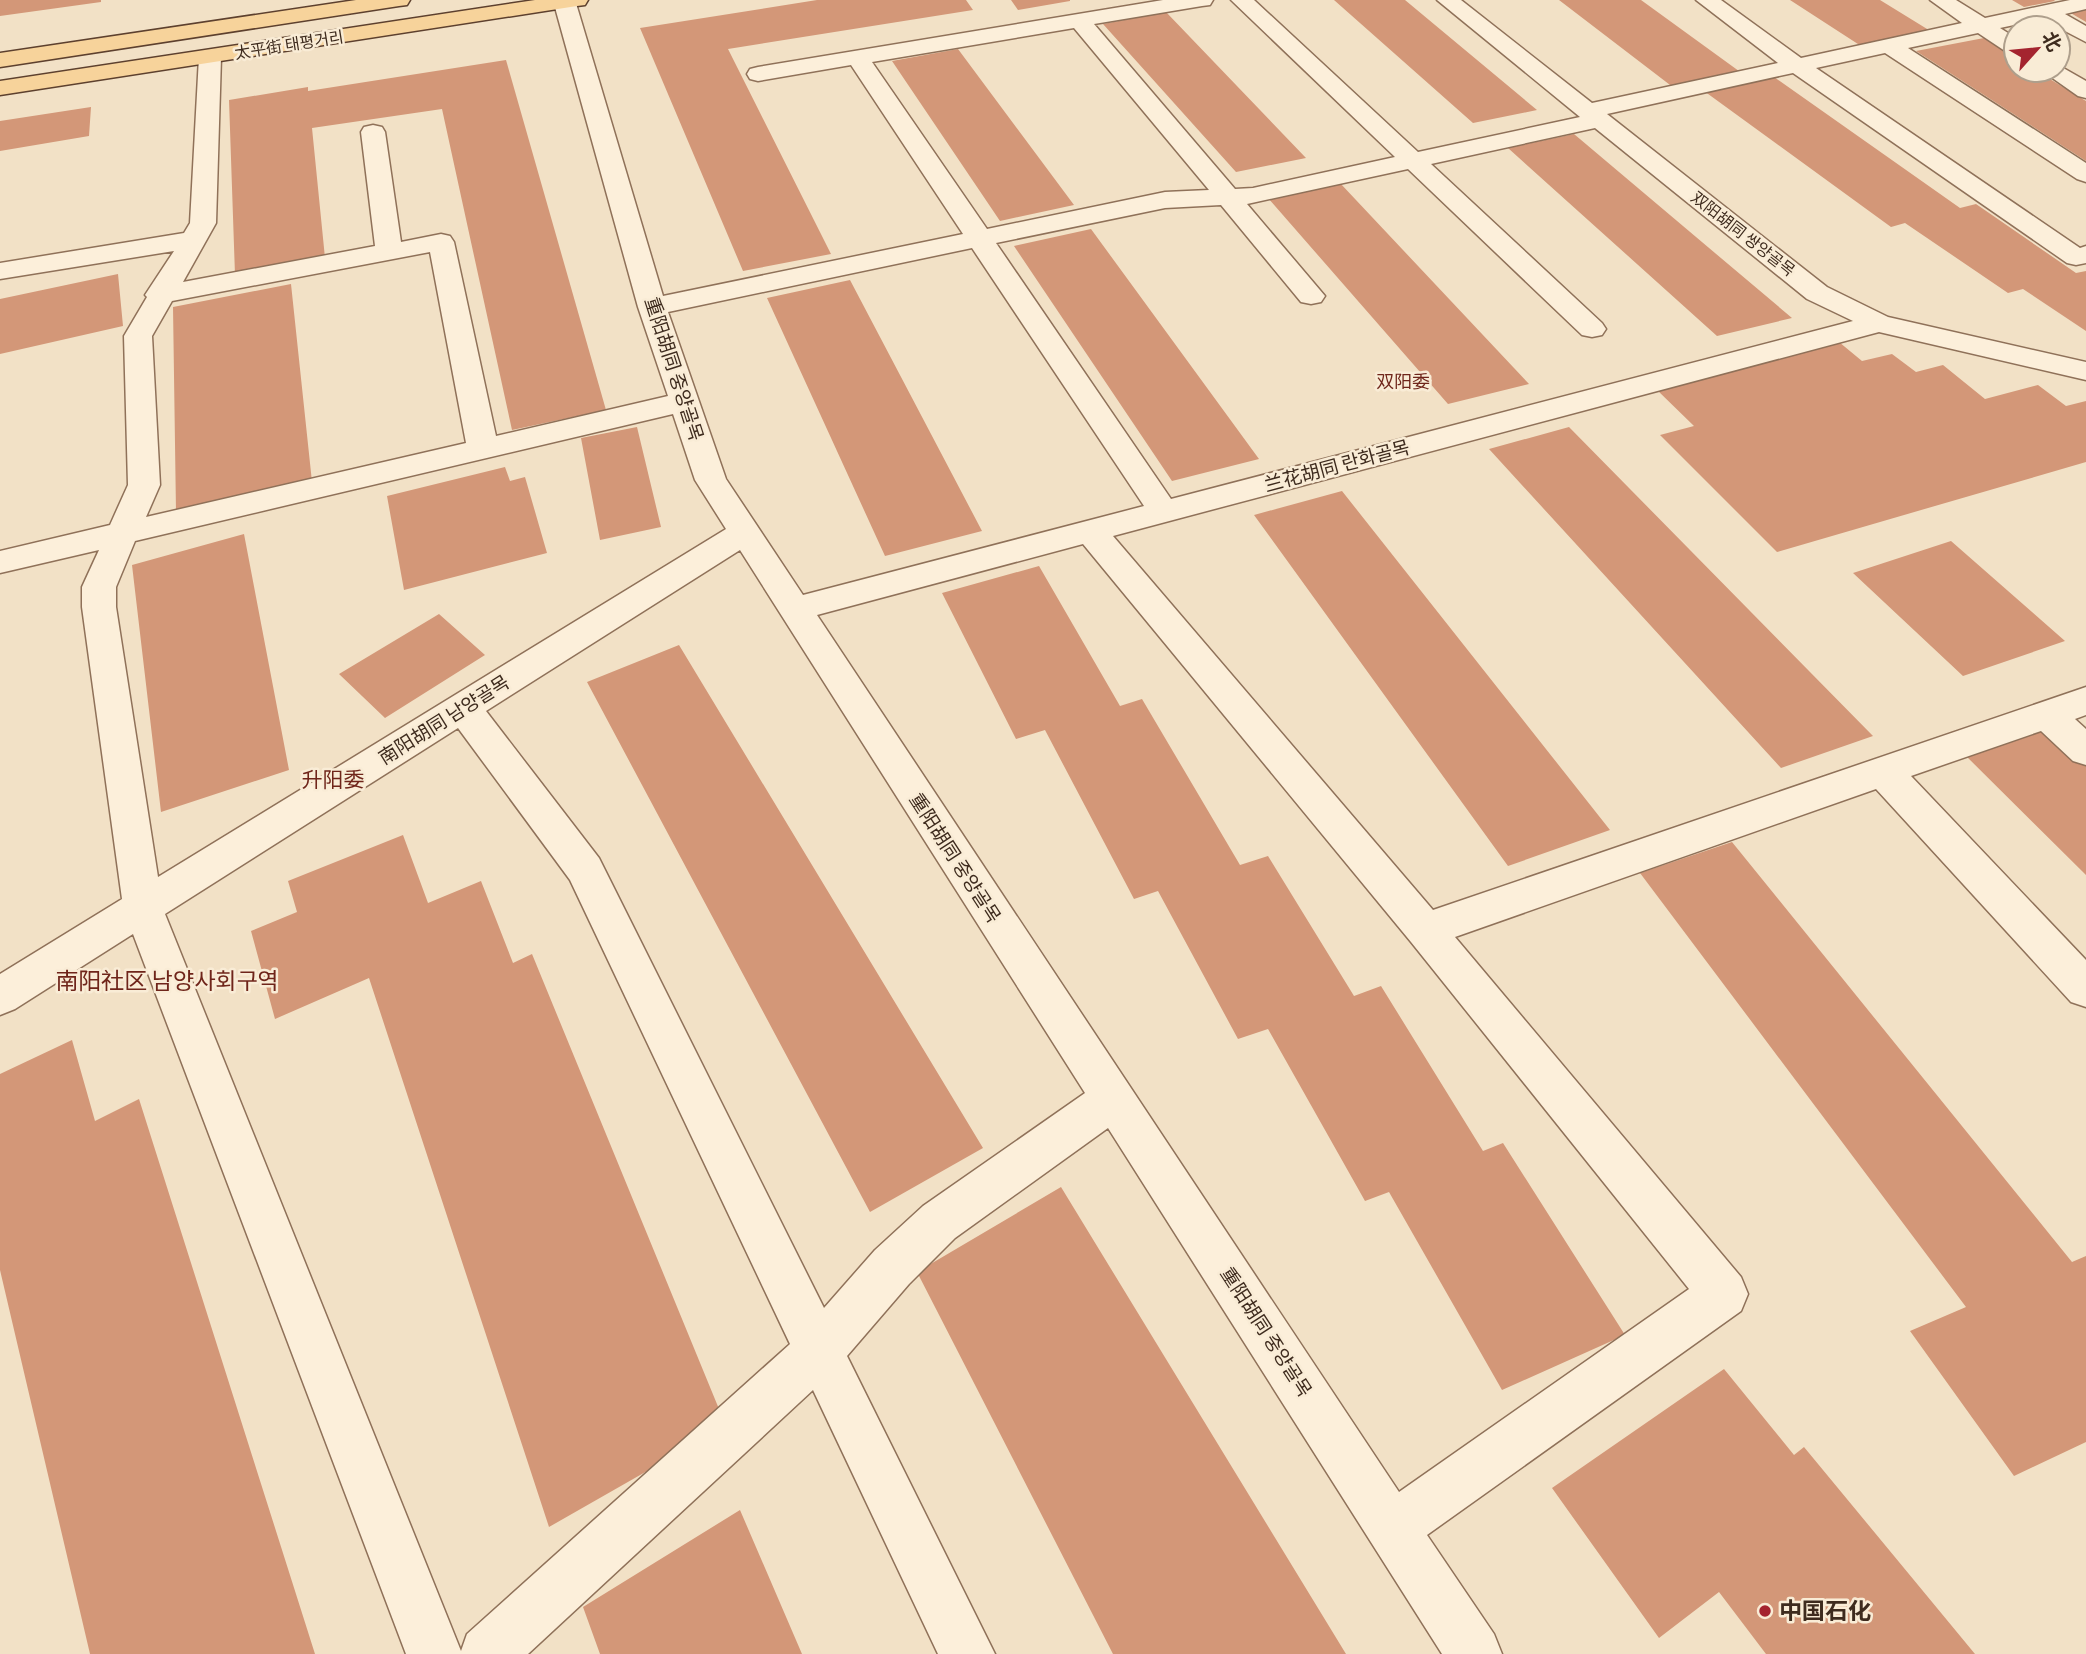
<svg xmlns="http://www.w3.org/2000/svg" width="2086" height="1654" viewBox="0 0 2086 1654" font-family="Bitter,'Noto Sans SC','Noto Sans KR',serif">
  <style>
    .building { fill: #d39778 }
    .lines { fill: none; stroke-linecap: round; stroke-linejoin: round }
    .minor-casing { stroke: #8f7159; stroke-width: 3 }
    .major-casing { stroke: #5d402e; stroke-width: 3 }
    .minor { fill: #fcefda; fill-rule: evenodd }
    .major { fill: #f7d39b; fill-rule: evenodd }
    .poi-dot { fill: #a4242f; stroke: #f9ecd6; stroke-width: 2.5 }
    .labels { text-anchor: middle; dominant-baseline: central; stroke-width: 5; stroke-linejoin: round; paint-order: stroke }
    .far-street-label { font-size: 16px; fill: #3e2b1e; stroke: #f9ecd6 }
    .far-neighbourhood-label { font-size: 18px; fill: #6f251a; stroke: #f9ecd6 }
    .street-label { font-size: 19px; fill: #3e2b1e; stroke: #f9ecd6 }
    .neighbourhood-label { font-size: 21px; fill: #6f251a; stroke: #f9ecd6 }
    .quarter-label { font-size: 23px; fill: #6f251a; stroke: #f9ecd6 }
    .near-poi-label { font-size: 23px; font-weight: bold; fill: #3e2b1e; stroke: #f9ecd6; text-anchor: start }
  </style>
  <rect width="100%" height="100%" fill="#f2e1c6"/>
  <path class="building" d="M0,0H101V2L0,16Z
    M817,0H966L973,10L728,49L831,254L743,271L640,28Z
    M1011,0H1070V1L1018,10Z
    M1334,0H1405L1537,110L1473,123Z
    M1559,0H1641L1743,74L1674,88Z
    M1790,0H1880L1932,32L1861,46Z
    M2012,0H2054L2055,1L2024,7Z
    M2086,9V22L2069,12Z
    M1166,12L1306,158L1236,172L1103,24Z
    M1984,38L2016,58V70H2035L2086,101V161L1916,51Z
    M958,49L1074,205L1000,221L892,61Z
    M506,60L606,410L512,430L442,109L312,128L325,258L235,275L229,100L308,87V91Z
    M1774,77L1960,208L1976,204L2076,273L2086,271V331L2023,289L2008,293L1905,223L1891,227L1704,91Z
    M91,107L89,136L0,151V121Z
    M1574,134L1792,318L1717,336L1508,148Z
    M1340,183L1529,384L1448,404L1268,198Z
    M1091,229L1259,459L1172,481L1014,246Z
    M118,274L123,326L0,354V299Z
    M850,280L982,531L885,556L767,298Z
    M291,284L312,482L176,512L173,307Z
    M1839,342L1862,361L1892,354L1916,372L1943,365L1985,399L2038,385L2066,406L2086,401V462L1777,552L1660,435L1694,426L1656,389Z
    M637,427L661,527L600,540L581,438Z
    M1569,427L1873,736L1781,768L1489,449Z
    M505,467L510,481L525,477L547,553L404,590L387,496Z
    M1342,491L1610,830L1508,866L1254,515Z
    M244,534L289,770L161,812L132,565Z
    M1951,541L2065,641L1963,676L1853,573Z
    M1039,566L1120,706L1142,699L1240,865L1268,856L1354,996L1381,986L1483,1151L1503,1143L1625,1335L1502,1390L1389,1192L1365,1201L1268,1029L1238,1039L1158,891L1134,899L1045,730L1016,739L942,593Z
    M439,614L485,655L385,718L339,674Z
    M679,645L983,1148L870,1212L587,682Z
    M2046,723L2086,760V875L1962,752Z
    M403,835L428,903L481,881L513,963L532,954L726,1426L549,1527L369,978L275,1019L251,931L297,912L288,881Z
    M1732,842L2072,1262L2086,1256V1442L2014,1476L1910,1331L1966,1307L1640,873Z
    M72,1040L95,1121L139,1099L315,1654H90L0,1270V1074Z
    M1061,1187L1346,1654H1113L917,1272Z
    M1724,1369L1794,1455L1804,1447L1975,1654H1766L1719,1592L1659,1638L1552,1488Z
    M740,1510L802,1654H600L583,1607Z"/>
  <g class="lines">
    <g class="minor-casing">
      <path id="minor" d="M553,0H575L663,296L963,234L851,65L758,81L750,79L747,74L750,69L758,67L1163,0H1213L1210,5L1202,6L1094,24L1235,189L1253,188L1395,157L1231,0H1254L1418,152L1580,117L1437,0H1461L1592,103L1778,63L1696,0H1721L1801,58L1962,23L1930,0H1956L1985,18L2070,0H2086V9L2065,14L2086,26V42L2042,19L2000,28L2016,38V55L2008,53L1978,33L1908,48L2086,163V182L2077,179L1885,53L1816,68L2080,248L2086,246V263L2076,265L2067,263L1793,73L1607,114L1827,287L1888,317L2086,362V380L1879,332L1113,536L1433,910L2086,687V715L2075,719L2086,729V765L2073,761L2041,731L1911,776L2086,960V1007L2071,1002L1876,789L1455,937L1741,1277L1748,1294L1741,1311L1427,1535L1494,1634L1502,1654H1442L1108,1128L955,1238L909,1284L847,1356L995,1654H938L813,1390L528,1654H406L133,934L15,1009L0,1015V974L122,899L82,607V587L99,550L0,573V551L110,525L128,485L124,336L147,297L145,295L174,251L0,279V263L184,233L190,223L199,57L202,52H218L221,57L216,223L183,282L375,246L361,132L364,127L373,125L382,127L385,132L401,242L441,234L450,236L454,242L496,436L668,396L638,307ZM1074,28L1209,190L1165,192L987,229L872,62ZM1595,128L1807,299L1853,321L1171,499L996,243L1165,208L1221,205L1301,302L1311,304L1321,302L1325,296L1247,204L1408,169L1582,335L1592,337L1602,335L1606,329L1602,323L1431,164ZM972,248L1144,506L803,595L726,479L668,312ZM430,252L466,443L146,517L160,485L152,336L172,301ZM673,414L695,480L726,529L158,877L116,607V587L135,541ZM1083,544L1411,942L1689,1289L1399,1492L817,615ZM740,550L1085,1093L923,1206L875,1250L824,1308L599,858L486,711ZM458,728L570,880L790,1344L467,1634L461,1651L165,914Z
        M2058,65L2086,81V98L2078,96L2041,70H2058Z"/>
    </g>
    <g class="major-casing">
      <path id="major" d="M356,0H410L407,5L399,6L0,67V53Z
        M535,0H588L585,5L577,6L0,95V81Z"/>
    </g>
    <use href="#minor" class="minor"/>
    <use href="#major" class="major"/>
  </g>
  <circle class="poi-dot" cx="1765" cy="1611" r="7"/>
  <g class="labels">
    <g class="far-street-label">
      <text transform="translate(289 45) rotate(-9)">太平街 태평거리</text>
      <text transform="translate(1743 234) rotate(38)">双阳胡同 쌍양골목</text>
    </g>
    <g class="far-neighbourhood-label">
      <text x="1403" y="382">双阳委</text>
    </g>
    <g class="street-label">
      <text transform="translate(674 369) rotate(72)">重阳胡同 중양골목</text>
      <text transform="translate(1337 466) rotate(-15)">兰花胡同 란화골목</text>
      <text transform="translate(444 720) rotate(-32)">南阳胡同 남양골목</text>
      <text transform="translate(955 858) rotate(57)">重阳胡同 중양골목</text>
      <text transform="translate(1266 1332) rotate(57)">重阳胡同 중양골목</text>
    </g>
    <g class="neighbourhood-label">
      <text x="333" y="780">升阳委</text>
    </g>
    <g class="quarter-label">
      <text x="167" y="981">南阳社区 남양사회구역</text>
    </g>
    <g class="near-poi-label">
      <text x="1779" y="1611">中国石化</text>
    </g>
  </g>
  <g transform="translate(2037 49) rotate(63)"><circle r="33" fill="#f9ecd6" stroke="#ae9f8c" stroke-width="2"/>
  <path d="M0-5L12 26L0 18L-12 26Z" fill="#a4242f"/>
  <text y="-10" font-size="19" font-weight="bold" text-anchor="middle" fill="#3e2b1e">北</text>
  </g>
</svg>
